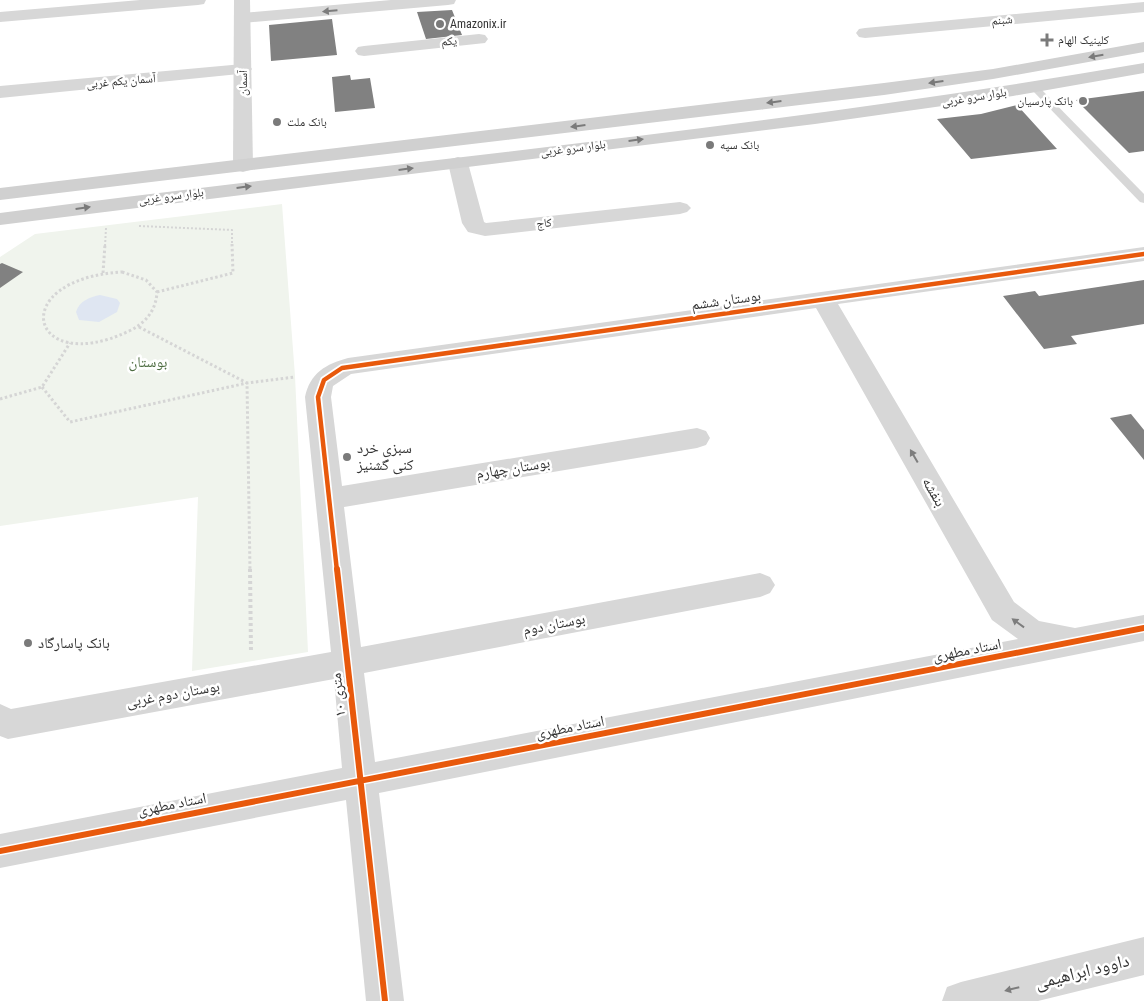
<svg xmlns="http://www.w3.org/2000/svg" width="1144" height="1001" viewBox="0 0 1144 1001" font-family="'Roboto Condensed','Noto Naskh Arabic',sans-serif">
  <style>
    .green { fill: #f0f4ed }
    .water { fill: #dfe6f2 }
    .building { fill: #818181 }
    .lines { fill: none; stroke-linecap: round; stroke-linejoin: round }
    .path-far2 { stroke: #d5d5d5; stroke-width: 2; stroke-dasharray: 2 2; stroke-linecap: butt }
    .path-far1 { stroke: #d5d5d5; stroke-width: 3; stroke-dasharray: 2.5 2.5; stroke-linecap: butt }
    .path { stroke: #d5d5d5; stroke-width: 4; stroke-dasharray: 3 3; stroke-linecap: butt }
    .service { fill: #d7d7d7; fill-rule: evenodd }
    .minor { fill: #d7d7d7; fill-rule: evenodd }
    .tertiary { fill: #d7d7d7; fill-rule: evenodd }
    .secondary { fill: #d0d0d0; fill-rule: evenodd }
    .cycleway-far1-casing { stroke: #fff; stroke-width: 8 }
    .cycleway-casing { stroke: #fff; stroke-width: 9 }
    .cycleway-far1 { stroke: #e8590c; stroke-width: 4.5 }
    .cycleway { stroke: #e8590c; stroke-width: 6 }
    .oneway { fill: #7d7d7d }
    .oneway2 { fill: #7a7a7a }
    .poi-dot { fill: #7a7a7a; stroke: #fff; stroke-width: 2 }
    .labels { text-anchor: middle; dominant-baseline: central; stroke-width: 5; stroke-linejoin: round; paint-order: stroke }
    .far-street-label { font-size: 12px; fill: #333; stroke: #fff }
    .far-poi-label { font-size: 12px; fill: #333; stroke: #fff; text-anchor: start }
    .street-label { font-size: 15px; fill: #333; stroke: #fff }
    .park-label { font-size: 15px; fill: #4e6d42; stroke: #fff }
    .poi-label { font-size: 15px; fill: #333; stroke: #fff; text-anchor: start }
    .near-street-label { font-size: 18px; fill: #333; stroke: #fff }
  </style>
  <rect width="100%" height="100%" fill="#fff"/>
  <path class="green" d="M282,204L295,376L308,652L192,671L198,497L0,526V257L35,234Z"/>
  <path class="water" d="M100,295L117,299L120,303L117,312L99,322L79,320L76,312C79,301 90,297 100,295Z"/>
  <path class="building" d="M452,10L462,35L426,39L417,12Z
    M332,19L337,55L271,61L269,25Z
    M350,75L351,80L370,78L375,108L335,112L332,77Z
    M1144,91V151L1129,153L1076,100Z
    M1017,105L1057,149L971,159L937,119L981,114Z
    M2,263L23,272L0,288V264Z
    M1144,280V324L1071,336L1077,344L1044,349L1003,296L1035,291L1039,296Z
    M1131,414L1144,430V460L1110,418Z"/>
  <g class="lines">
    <path class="path-far2" d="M139,226L232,230V246
      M105,246L106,228"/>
    <path class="path-far1" d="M122,272L146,280L157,292C156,311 145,324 127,332C29,377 5,279 122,272Z
      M103,273L105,244
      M157,292L233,273L232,244
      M139,327L247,383L250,571
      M42,387L70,422L247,383L295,377
      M0,399L42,387L70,343"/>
    <path class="path" d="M250,569L251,652"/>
    <path class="service" d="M1032,86H1038L1144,194V203L1140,202L1032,90Z"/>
    <path class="minor" d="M140,0H206L204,4L198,5L0,22V12Z
      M391,0H456L454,4L448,5L243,23L237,22L235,18L237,14L243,13Z
      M1144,2V12L865,38L859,37L856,33L859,29L865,28Z
      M479,34L485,35L488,39L485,43L364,56L358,55L355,51L358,47L364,46Z
      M243,64L249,65L252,69L249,73L0,98V86Z
      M458,157L465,159L468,163L484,222L486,223L680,202L687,204L691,208L687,212L680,214L485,236L468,232L462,223L448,163L451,159Z
      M1144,247V261L838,304L1014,602L1039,621L1075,628L1144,615V641L379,793L404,1001H366L346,800L0,868V834L342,768L334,679L8,739L0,736V704L11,709L331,652L305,397C310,373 326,364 348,358ZM816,308L992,620L1018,639L375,762L364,673L760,597L770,593L775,585L770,577L760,573L361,647L344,507L697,448L706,445L710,438L706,431L697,428L342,486L331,397L333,386L351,374Z
      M1144,937V975L1038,1001H942L947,987L961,982Z"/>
    <path class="tertiary" d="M234,0H250L253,166L250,170L243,172L236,170L233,166Z"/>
    <path class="secondary" d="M1144,42V52L993,79L884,95L0,200V188L884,83L993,69Z
      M1144,63V73L1013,96L815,124L0,225V213C381,163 765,129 1144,63Z"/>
    <g class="cycleway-far1-casing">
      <path id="cycleway-far1" d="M337,571L318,397L324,380L342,368L1144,254"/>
    </g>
    <g class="cycleway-casing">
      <path id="cycleway" d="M337,569L385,1001
        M0,851L1144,628"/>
    </g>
    <use href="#cycleway-far1" class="cycleway-far1"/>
    <use href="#cycleway" class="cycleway"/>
  </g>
  <defs><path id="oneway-solid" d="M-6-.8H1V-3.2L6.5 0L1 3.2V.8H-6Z" transform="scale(1.25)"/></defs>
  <g class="oneway">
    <use href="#oneway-solid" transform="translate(330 11) rotate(175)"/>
    <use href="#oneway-solid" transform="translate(914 456) rotate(-120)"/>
    <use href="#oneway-solid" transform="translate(1018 623) rotate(-144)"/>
    <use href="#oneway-solid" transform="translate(1012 989) rotate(166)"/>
  </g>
  <g class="oneway2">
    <use href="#oneway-solid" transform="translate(1096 56) rotate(170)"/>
    <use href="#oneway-solid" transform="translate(936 82) rotate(172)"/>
    <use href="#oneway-solid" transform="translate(774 102) rotate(173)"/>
    <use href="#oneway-solid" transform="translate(578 126) rotate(173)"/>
    <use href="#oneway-solid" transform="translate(636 140) rotate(-7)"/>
    <use href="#oneway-solid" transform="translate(406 169) rotate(-7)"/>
    <use href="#oneway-solid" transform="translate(244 187) rotate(-7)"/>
    <use href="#oneway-solid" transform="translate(83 208) rotate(-8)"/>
  </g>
  <g class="poi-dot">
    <circle cx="440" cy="24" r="5"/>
    <path d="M1044.5 32.5h5v5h5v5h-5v5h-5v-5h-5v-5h5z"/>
    <circle cx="1083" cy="101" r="5"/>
    <circle cx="277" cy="122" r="5"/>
    <circle cx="710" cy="145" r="5"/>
    <circle cx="347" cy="457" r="5"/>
    <circle cx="28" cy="643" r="5"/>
  </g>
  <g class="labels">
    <g class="far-street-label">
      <text transform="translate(1002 20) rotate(-5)">شبنم</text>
      <text transform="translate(449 41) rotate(-5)">یکم</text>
      <text transform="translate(121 81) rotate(-5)">آسمان یکم غربی</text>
      <text transform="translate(243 83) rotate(-90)">آسمان</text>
      <text transform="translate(974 97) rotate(-9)">بلوار سرو غربی</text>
      <text transform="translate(573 148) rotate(-7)">بلوار سرو غربی</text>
      <text transform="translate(171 196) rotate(-7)">بلوار سرو غربی</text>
      <text transform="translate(544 223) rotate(-6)">کاج</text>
    </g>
    <g class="far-poi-label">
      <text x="450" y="24">Amazonix.ir</text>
      <text x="1058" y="40">کلینیک الهام</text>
      <text x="1073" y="101" text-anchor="end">بانک پارسیان</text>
      <text x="287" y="122">بانک ملت</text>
      <text x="720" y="145">بانک سپه</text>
    </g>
    <g class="street-label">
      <text transform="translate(726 300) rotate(-8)">بوستان ششم</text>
      <text transform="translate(513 468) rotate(-9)">بوستان چهارم</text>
      <text transform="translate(934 492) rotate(60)">بنفشه</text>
      <text transform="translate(554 624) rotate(-11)">بوستان دوم</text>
      <text transform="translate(967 650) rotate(-11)">استاد مطهری</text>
      <text transform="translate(173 694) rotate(-10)">بوستان دوم غربی</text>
      <text transform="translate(338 695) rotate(-96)">۱۰ متری</text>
      <text transform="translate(570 727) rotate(-11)">استاد مطهری</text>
      <text transform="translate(172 804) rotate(-11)">استاد مطهری</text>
    </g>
    <g class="park-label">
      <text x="148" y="362">بوستان</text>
    </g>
    <g class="poi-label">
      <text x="357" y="448">سبزی خرد<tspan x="357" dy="17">کنی گشنیز</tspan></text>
      <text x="38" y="643">بانک پاسارگاد</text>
    </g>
    <g class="near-street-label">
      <text transform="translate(1082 971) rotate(-14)">داوود ابراهیمی</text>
    </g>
  </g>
</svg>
